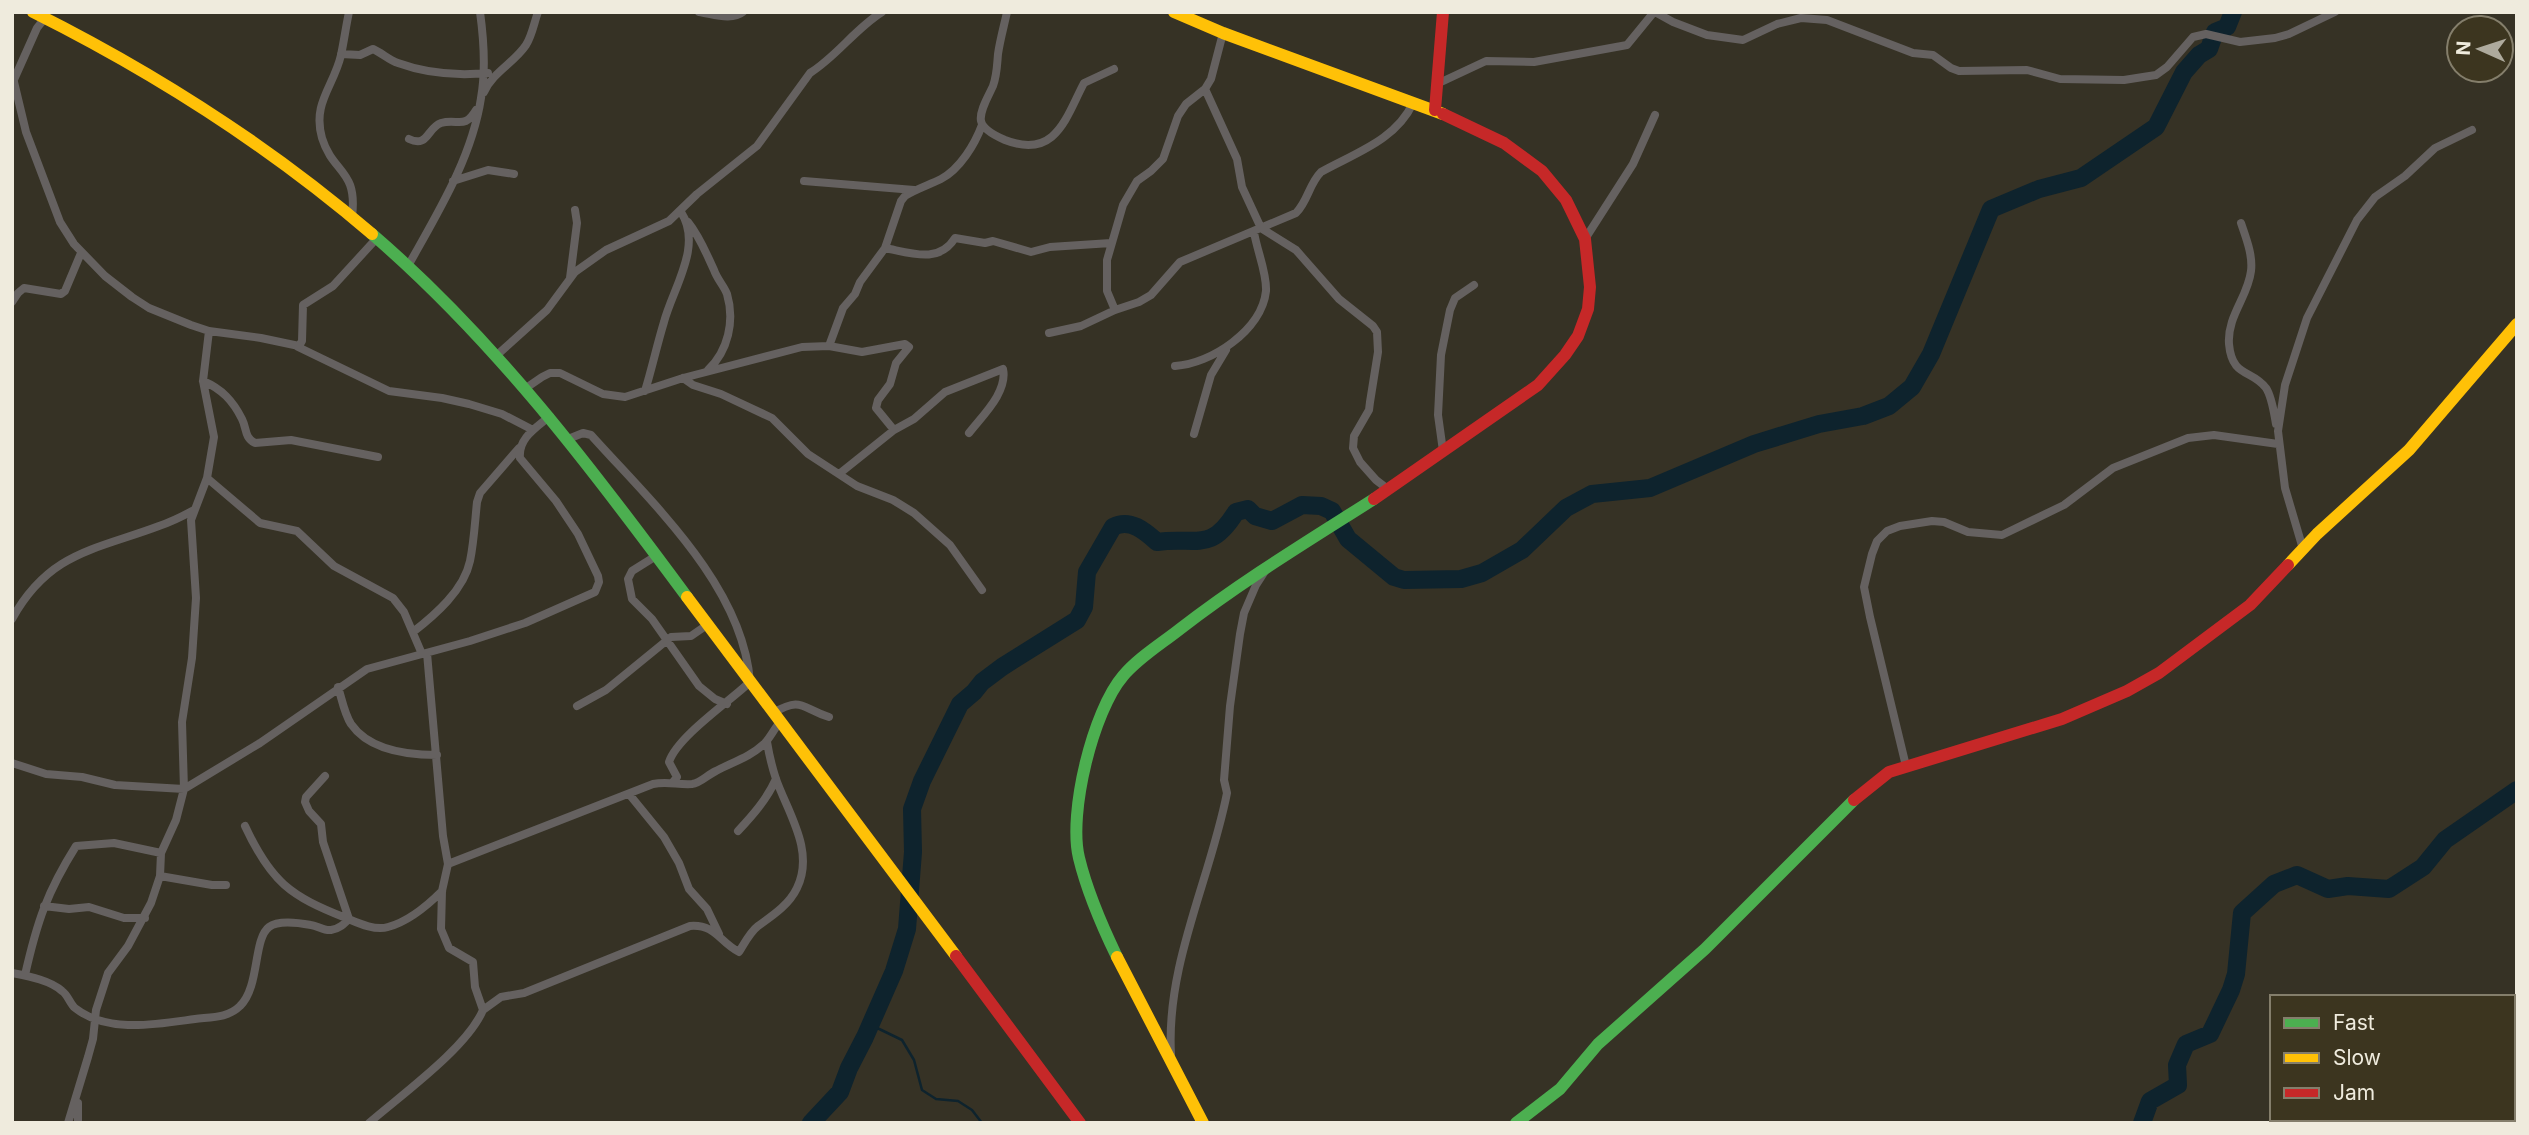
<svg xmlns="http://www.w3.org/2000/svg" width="2529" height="1135" viewBox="0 0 2529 1135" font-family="Inter,sans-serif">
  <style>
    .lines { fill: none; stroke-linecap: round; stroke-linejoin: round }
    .stream { stroke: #0e232d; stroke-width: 2.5 }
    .river { stroke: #0e232d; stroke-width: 18 }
    .street { stroke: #656160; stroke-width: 8 }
    .fast { stroke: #4caf50; stroke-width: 12 }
    .slow { stroke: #ffc107; stroke-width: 12 }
    .jam { stroke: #c62828; stroke-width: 12 }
  </style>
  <rect width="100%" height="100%" fill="#363225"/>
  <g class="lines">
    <path class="stream" d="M871,1025L902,1040L914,1060L922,1090L936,1099L958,1101L972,1110L982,1123"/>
    <path class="river" d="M811,1123L840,1092L849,1068L865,1037L894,971L907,929L913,852L912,809L922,781L960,704L974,692L982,682L1002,667L1077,620L1084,607L1087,572L1113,527C1130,518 1145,531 1157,542C1196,536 1210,554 1236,512L1248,509L1255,516L1272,521L1302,505L1321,506L1332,511L1348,539L1394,577L1404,580L1461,579L1482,573L1522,550L1566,508L1592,494L1650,488L1754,444L1819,424L1863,416L1889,406L1912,387L1931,354L1991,209L2039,189L2081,178L2156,127L2184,72L2199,55L2209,49L2215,32L2227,27L2233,12
      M2142,1123L2150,1101L2178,1085L2177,1065L2186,1044L2210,1034L2231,990L2236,974L2242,913L2274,884L2297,875L2328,889L2348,886L2389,889L2423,867L2445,840L2517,790"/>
    <path class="street" d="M349,12C346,26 344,41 341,55C334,86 312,103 322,138C333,174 358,169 352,217
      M699,12C713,14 732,21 743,12
      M1007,12C1004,26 1000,40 998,54C997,65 997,75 993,86C989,95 979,111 981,121C983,130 998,137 1005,140C1056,160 1066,117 1084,83L1114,69
      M1655,12L1673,22L1707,35L1743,40L1777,24L1801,18L1827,20L1913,53L1933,55L1951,68L1959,71L2027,70L2060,79L2124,80L2143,77L2156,75L2167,67L2193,37L2206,34L2240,42L2275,38L2289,34L2335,12
      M1223,33L1211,79L1205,89L1237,159L1242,187L1261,228L1296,250L1339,299L1373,326L1377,332L1378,352L1370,402L1369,410L1354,436L1353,448L1360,462L1376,480L1389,490
      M341,54L360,55L373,49C382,53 389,60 398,63C428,74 456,76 488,73
      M14,82L26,132L60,222L74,244L105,276L132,297L149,308L191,325L209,331L261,338L299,346L302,341L303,305L333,286L377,238
      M1439,83L1486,61L1534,62L1627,45L1654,12
      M12,84L37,28L45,18
      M484,92C493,72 514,63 526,45C532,36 534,23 538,12
      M409,139C428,148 427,128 441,123C458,118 464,130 476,110
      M453,181L488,170L514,174
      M804,181L914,190
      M688,222C700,237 706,253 714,270C717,279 724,286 727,294C735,321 728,351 708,370
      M2241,223C2246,238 2253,255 2251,271C2248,297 2227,316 2229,344C2232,378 2252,369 2266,388C2272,397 2274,413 2276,424
      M1585,239L1633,164L1655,115
      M885,248C911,253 939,264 955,238L985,243L993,241L1031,252L1050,247L1111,243
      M408,266C437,214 472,158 481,98C486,70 484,41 480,12
      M570,278L577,223L575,210
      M12,302L18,293L24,288L61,294L65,291L81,253
      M1115,310L1107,291V260L1123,205L1137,181L1151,171L1163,159L1178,116L1186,104L1205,89
      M1049,333L1081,326L1115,310L1139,302L1151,295L1180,262L1296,213C1308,201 1309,184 1321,172C1355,153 1396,140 1413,103
      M296,346L389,391L442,398L469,404L502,414L533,430
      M829,346L843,308L855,294L860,282L885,248L901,201L905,196C916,189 929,185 941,179C960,169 975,144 982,125
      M497,355L547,310L575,272L606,250L669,221L697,194L757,146L810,73C837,56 855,29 882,12
      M1175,366C1211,364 1262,330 1266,291C1267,273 1257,251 1254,232
      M683,378L693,385L721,394L772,418L808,454L857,486L893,500L914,513L950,545L982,590
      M203,381C222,389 233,401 242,419C247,429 244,437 255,443L291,440L378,457
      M526,388L542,377L550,373H560L603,394L625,397L683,378L802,347L829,346L862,352L905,344L909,347L896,363L890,384L878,400L876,408L894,430
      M645,391C652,368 657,345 664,322C673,288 703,246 681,212
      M1194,434L1211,375L1226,350
      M568,439L583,433L591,435C652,503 743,586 750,682C730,701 677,737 669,762L677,777L673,782
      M1443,451L1438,415L1441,355L1450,310L1455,298L1474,285
      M839,474L894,430L914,419L945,392L1003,369C1008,392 982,416 969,433
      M207,478L260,523L297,531L334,566L393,598L404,612L422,654
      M2303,549L2285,488L2278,431L2285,385L2307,318L2357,220L2375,197L2405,176L2435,148L2472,130
      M656,556L632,571L628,579L632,599L652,619L699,686L715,699L727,704
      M12,619C49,552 95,550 159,526C171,522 183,516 194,510
      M413,632C435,615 464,590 470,561C474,542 475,521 477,502L480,493L519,448
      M338,687C342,699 344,713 351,724C369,750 408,755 437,755
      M577,706L606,690L671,637L691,636L707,625
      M773,713C802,696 801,708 829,717
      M12,763L46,774L82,777L115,785L184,789L260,743L367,669L470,641L525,623L595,592L599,582L598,576L578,534L556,501L520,458C518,438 536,428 550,416
      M1906,766L1870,617L1864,587L1872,554L1877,541L1887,531L1900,526L1932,521L1944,522L1968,532L2002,535L2064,505L2113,468L2188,438L2214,435L2278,444
      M325,776L306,797L305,802L309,811L321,824L323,842L349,919
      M629,794L664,837L679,863L689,889L707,909L719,934
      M245,826C271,882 290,896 346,918C358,923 375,931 388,927C407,922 428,905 442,891
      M738,831C753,815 767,799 776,779
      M448,864L653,784C667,781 678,785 692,784C701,783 707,775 716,771C733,762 750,757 764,744C770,738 774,729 780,722
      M160,876L212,885H226
      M44,906L69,909L89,907L124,918H145
      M12,973C27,976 50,980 62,991C68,995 70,1004 75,1008C108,1034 158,1024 195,1019C211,1017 228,1018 240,1006C260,987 253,939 269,927C278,920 300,923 311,925C318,926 324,931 331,930C339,929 344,924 349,919
      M25,975C37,922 47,892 76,846L114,843L161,853
      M483,1010L501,997L524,993L690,926C716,924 719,942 739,952C744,944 750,932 758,926C772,916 789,905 797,888C815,851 788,813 776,779C772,767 769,754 767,742
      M1171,1054C1166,964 1210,880 1227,793L1224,780L1230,706L1240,634L1244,613L1256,585L1265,571
      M78,1103V1123
      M68,1123L88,1057L93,1039L96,1010L108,973L128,946L151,903L160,876L161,853L176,820L184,789L182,722L192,658L196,598L191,520L207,478L214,437L203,381L209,331
      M369,1123C401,1095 467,1048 483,1010L475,987L473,962L449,948L441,929L442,891L448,864L443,836L427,653"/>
    <path class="fast" d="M372,234C495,340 591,467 687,597
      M1117,957C1102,926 1087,891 1079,858C1068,813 1093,711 1123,676C1138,658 1161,644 1180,629C1242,581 1308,541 1374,499
      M1516,1123L1560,1089L1598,1044L1705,949L1854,800"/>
    <path class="slow" d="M33,12C155,73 268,145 372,234
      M1174,12L1223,33L1443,114
      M2288,565L2317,534L2409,450L2517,324
      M687,597L956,956
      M1117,957L1203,1123"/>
    <path class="jam" d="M1435,110L1443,12
      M1374,499L1538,385L1565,355L1578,336L1588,309L1590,287L1585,239L1566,200L1542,171L1504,143L1443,114
      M1854,800L1889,772L2062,719L2127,691L2159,673L2250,605L2288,565
      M956,956L1080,1123"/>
  </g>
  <rect width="2529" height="1135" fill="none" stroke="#efebdd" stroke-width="28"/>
  <rect x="2270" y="995" width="245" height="126" fill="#3c351f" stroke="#847e6b" stroke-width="2"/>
  <rect x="2284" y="1018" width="35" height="10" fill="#4caf50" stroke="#847e6b" stroke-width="2"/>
  <text x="2333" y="1030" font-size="21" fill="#efebdd">Fast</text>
  <rect x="2284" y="1053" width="35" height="10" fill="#ffc107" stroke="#847e6b" stroke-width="2"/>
  <text x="2333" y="1065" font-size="21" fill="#efebdd">Slow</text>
  <rect x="2284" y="1088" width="35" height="10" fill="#c62828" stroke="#847e6b" stroke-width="2"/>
  <text x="2333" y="1100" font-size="21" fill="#efebdd">Jam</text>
  <g transform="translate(2480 49) rotate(273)"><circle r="33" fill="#3c351f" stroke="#847e6b" stroke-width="2"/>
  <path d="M0-5L12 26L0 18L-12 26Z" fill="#aeaa9d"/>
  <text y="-10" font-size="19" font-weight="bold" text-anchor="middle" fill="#efebdd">N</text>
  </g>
</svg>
